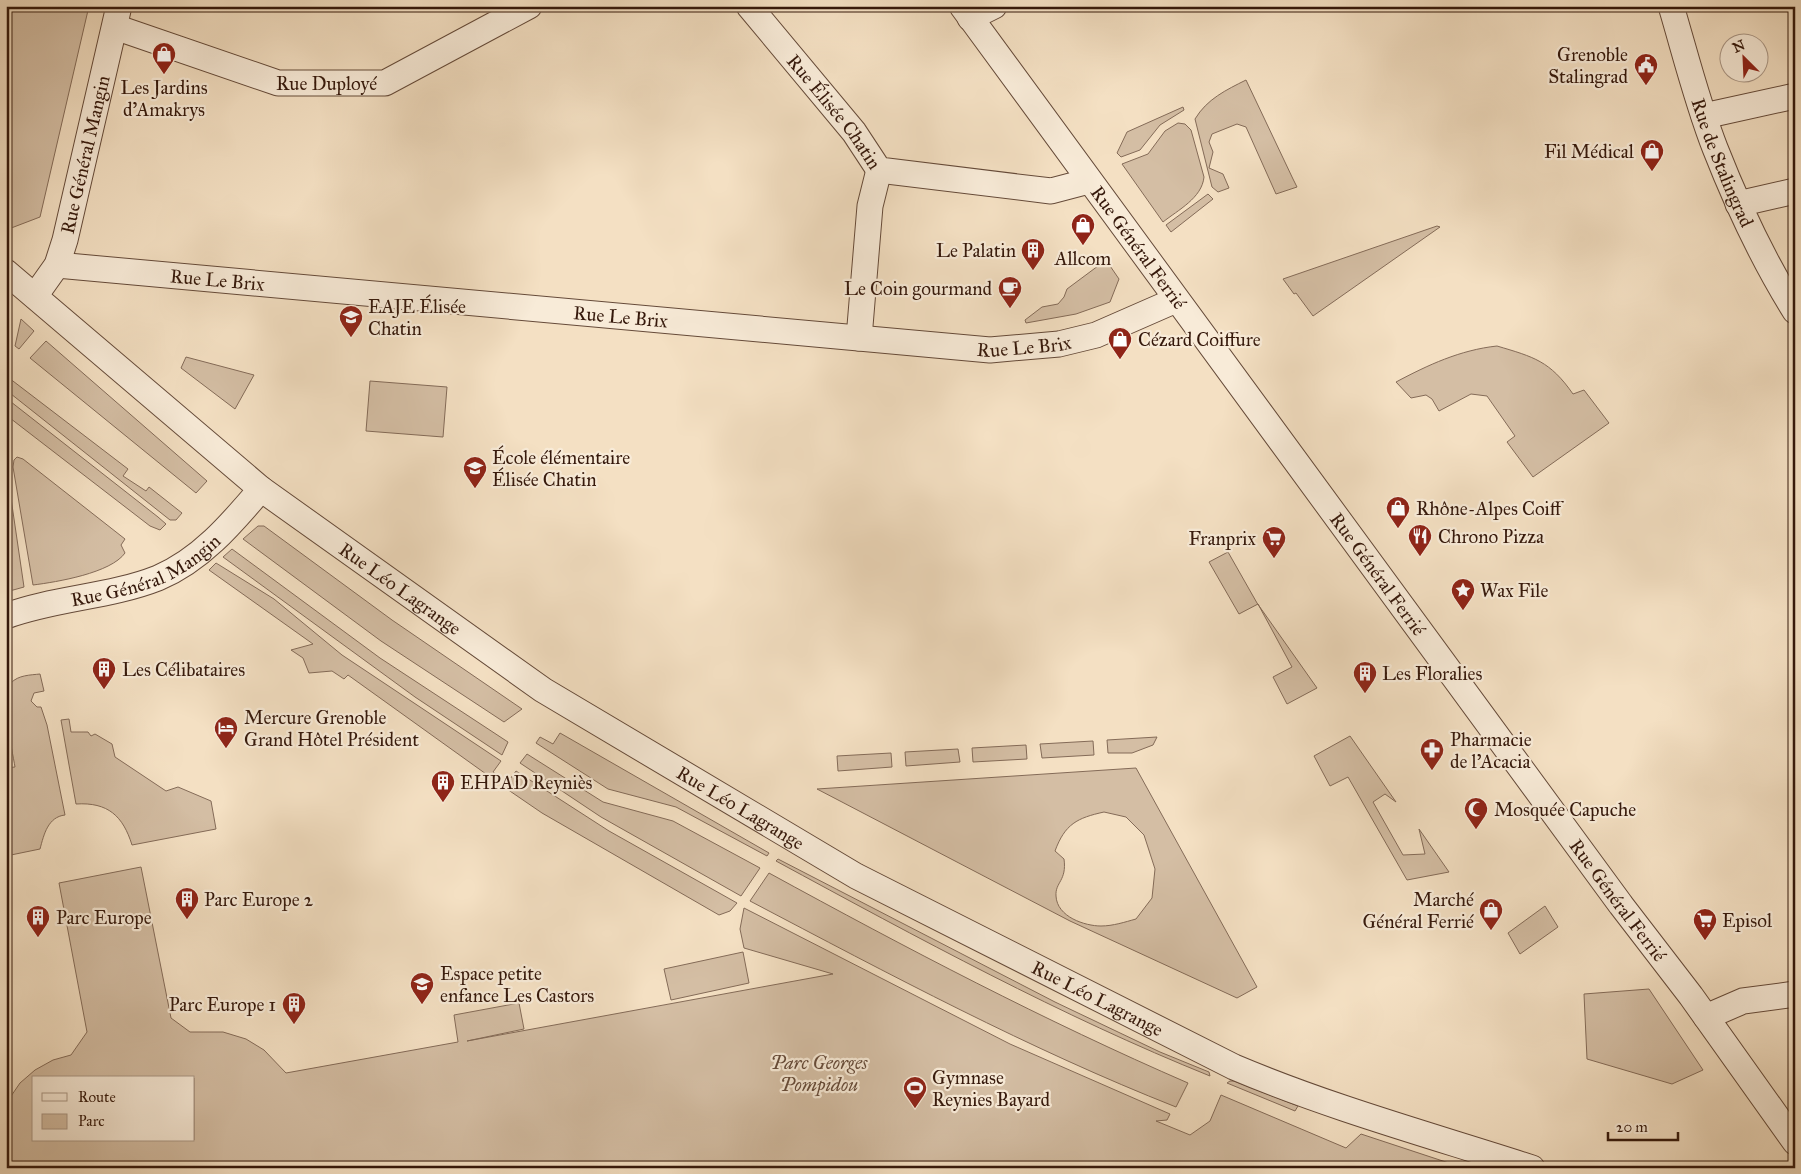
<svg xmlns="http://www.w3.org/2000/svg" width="1801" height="1174" viewBox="0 0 1801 1174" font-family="'IM FELL Great Primer',serif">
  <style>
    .green { fill: #d4bea4; stroke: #846b58; fill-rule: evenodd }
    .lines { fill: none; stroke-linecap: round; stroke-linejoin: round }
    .street-casing { stroke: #654a39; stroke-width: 27 }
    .street { stroke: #f8ebd8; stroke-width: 25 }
    .labels { text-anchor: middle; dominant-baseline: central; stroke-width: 4.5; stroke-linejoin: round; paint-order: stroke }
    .poi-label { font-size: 19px; fill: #35180b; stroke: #f8ebd8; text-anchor: start }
    .street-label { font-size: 19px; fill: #35180b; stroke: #f8ebd8 }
    .park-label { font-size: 19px; font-style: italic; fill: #654a39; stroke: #f8ebd8 }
  </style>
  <rect width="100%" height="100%" fill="#f4e0c3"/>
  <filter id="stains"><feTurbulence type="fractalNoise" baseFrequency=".004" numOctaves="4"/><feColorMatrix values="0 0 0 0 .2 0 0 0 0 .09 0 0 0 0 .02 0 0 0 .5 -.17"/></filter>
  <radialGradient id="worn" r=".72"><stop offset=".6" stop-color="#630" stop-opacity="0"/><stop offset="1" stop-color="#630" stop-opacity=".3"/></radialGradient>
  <path class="green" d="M6,6H89L40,217L6,230Z
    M1246,80L1293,179L1297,187L1276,194L1246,127L1237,124L1212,134L1209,142L1213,152L1209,168L1223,174L1229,188L1218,192L1212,187L1195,119C1207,99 1226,90 1246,80Z
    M1183,107L1184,110L1160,125L1140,150L1121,157L1117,153L1127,132Z
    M1178,123L1185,124L1191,130L1204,177C1202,198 1178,210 1163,222L1122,164L1148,154L1165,131Z
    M1208,194L1213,199L1171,232L1166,225Z
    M1437,226L1440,227L1313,316L1296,293L1294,294L1283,279Z
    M1106,260L1119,279L1110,302L1076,314L1026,323L1025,320L1042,307L1058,304L1064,297L1067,289Z
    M21,319L34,331L19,349L15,346Z
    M46,341L207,481L196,493L30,358Z
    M1497,346C1534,357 1550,361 1573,394L1584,390L1609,423L1533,477L1507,442L1515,436L1487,396L1471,394L1439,411L1432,399L1426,395L1411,398L1396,382C1428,365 1460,350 1497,346Z
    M186,357L254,375L235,409L181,368Z
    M9,378L128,469L123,476L146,491L149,487L182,513L176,520H170L6,390V382Z
    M370,381L447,387L443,437L366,431Z
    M6,398L158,517L166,524L160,530L150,526L6,415Z
    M17,457L23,459L125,539L121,545L125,553C111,573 57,582 33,585L13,467L14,460Z
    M7,471L24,587L6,592V472Z
    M258,526H264L392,620L522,709L504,722L381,641L243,539Z
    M232,549L380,658L508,742L502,755L415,697L223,557Z
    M1228,552L1257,603L1317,688L1287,704L1273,677L1292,667L1258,604L1239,614L1209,562Z
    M216,563L274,599L342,655L501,761L493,772L497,775L493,779L348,675L344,679L332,671L309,673L303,658L291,650L313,644L209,570Z
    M40,674L44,691L34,693L31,701L37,707H41L47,725L65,815C48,817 44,834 40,849L6,856V768L15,767C12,749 0,697 11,683C18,675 31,675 40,674Z
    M69,719L71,732H88L91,736L95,734L112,744L115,757L166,791L178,787L211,801L216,829L132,845C123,816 108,802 76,804L61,720Z
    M560,733L769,853L767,856L676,807L608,789L536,743L540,737L553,744Z
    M1350,736L1396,802L1385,794L1373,802L1403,855L1425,854L1419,829L1449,872L1407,880L1348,777L1330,786L1314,756Z
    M1157,737L1153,745L1132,753H1108L1107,740Z
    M1093,741L1094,755L1042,758L1040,744Z
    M1026,745L1027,759L973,762L972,748Z
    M958,749L960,762L906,766L905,752Z
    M891,753L892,767L838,771L837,756Z
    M527,754L603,802L673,821L760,868L741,896L601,817L520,763Z
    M1136,768L1257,987L1237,998L1070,921L817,789ZM1104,812L1126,817L1144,835L1155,869L1152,898L1136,919C1125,922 1113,926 1101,926C1085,926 1057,917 1056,896C1055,882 1067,881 1064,859L1055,851C1065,824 1077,818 1104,812Z
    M516,771L609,831L737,903L730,911L719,915L542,813L504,787Z
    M778,859L1055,1002L1160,1052L1209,1072L1210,1076C1061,1016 918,938 776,861Z
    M141,867L171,1018L190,1032H223L246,1039L264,1050L286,1073L458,1042L454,1015L519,1003L524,1029L467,1041L833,974L744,948L740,929L744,908L1010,1044L1170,1114L1167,1120L1156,1121L1190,1135L1210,1121L1221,1095L1346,1148L1361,1134L1464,1168H6L7,1102L20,1083L35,1070L53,1060L71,1055L87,1032L59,883ZM34,1078H194V1140H34Z
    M769,873C906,948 1045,1021 1188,1083L1176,1107C1029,1049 889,974 750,901Z
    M1545,906L1558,927L1520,954L1508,933Z
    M743,952L749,983L671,1000L664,969Z
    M1649,989L1703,1070L1672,1084L1587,1059L1584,994Z
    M1230,1081H1234L1298,1106L1295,1111L1227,1083Z"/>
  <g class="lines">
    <g class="street-casing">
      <g id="street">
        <path id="s1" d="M749,6L854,132L879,170L1051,191L1089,181"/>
        <path id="s2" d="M962,6L1621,905L1691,996L1795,1142"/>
        <path id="s3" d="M1671,6C1685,53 1697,102 1715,148C1737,204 1763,260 1795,311"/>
        <path d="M970,18L994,6"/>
        <path id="s4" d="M115,27L278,83H385L529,6"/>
        <path d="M1704,116L1795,96"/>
        <path d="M1738,204L1795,191"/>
        <path id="s5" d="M57,265L990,350L1059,344L1096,335L1176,300"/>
        <path id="s6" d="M6,272L261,489L543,690L856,876L1234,1067C1331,1108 1433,1136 1532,1168"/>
        <path id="s7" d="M35,296L57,265L65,240L119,6"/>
        <path d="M859,338L870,206L879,170"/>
        <path id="s8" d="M6,616C55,598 110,597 158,578C201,560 232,523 261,489"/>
        <path d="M1706,1017L1743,1001L1795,994"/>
      </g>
    </g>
    <use href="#street" class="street"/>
  </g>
  <defs>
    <g id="shop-pin" transform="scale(1.25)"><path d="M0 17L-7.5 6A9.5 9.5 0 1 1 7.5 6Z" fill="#8f2418" stroke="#f8ebd8"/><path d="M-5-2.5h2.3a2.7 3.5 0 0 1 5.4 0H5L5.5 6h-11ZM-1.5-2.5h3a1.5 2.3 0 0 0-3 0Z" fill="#fff"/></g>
    <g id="civic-pin" transform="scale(1.25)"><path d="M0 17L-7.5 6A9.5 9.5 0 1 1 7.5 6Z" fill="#8f2418" stroke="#f8ebd8"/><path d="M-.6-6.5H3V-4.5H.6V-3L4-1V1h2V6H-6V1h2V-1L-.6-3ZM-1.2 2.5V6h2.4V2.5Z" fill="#fff"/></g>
    <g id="building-pin" transform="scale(1.25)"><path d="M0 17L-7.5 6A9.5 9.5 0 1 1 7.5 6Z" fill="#8f2418" stroke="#f8ebd8"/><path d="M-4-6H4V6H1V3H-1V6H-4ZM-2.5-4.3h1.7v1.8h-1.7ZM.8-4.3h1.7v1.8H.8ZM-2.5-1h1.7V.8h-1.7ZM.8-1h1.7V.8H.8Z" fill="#fff"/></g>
    <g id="cafe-pin" transform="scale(1.25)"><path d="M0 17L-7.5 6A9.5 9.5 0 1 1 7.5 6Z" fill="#8f2418" stroke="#f8ebd8"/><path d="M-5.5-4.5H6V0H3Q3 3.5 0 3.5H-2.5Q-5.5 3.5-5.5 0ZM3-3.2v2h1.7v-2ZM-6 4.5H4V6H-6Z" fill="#fff"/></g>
    <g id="school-pin" transform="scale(1.25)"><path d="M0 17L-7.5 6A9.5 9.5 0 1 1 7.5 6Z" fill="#8f2418" stroke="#f8ebd8"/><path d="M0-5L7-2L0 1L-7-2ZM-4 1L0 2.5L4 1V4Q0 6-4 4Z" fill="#fff"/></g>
    <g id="restaurant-pin" transform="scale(1.25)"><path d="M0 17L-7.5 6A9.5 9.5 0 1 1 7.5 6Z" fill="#8f2418" stroke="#f8ebd8"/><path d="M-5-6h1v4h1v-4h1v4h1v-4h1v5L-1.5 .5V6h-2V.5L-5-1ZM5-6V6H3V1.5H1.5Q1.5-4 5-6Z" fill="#fff"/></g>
    <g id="supermarket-pin" transform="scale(1.25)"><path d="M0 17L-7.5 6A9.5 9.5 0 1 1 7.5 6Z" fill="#8f2418" stroke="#f8ebd8"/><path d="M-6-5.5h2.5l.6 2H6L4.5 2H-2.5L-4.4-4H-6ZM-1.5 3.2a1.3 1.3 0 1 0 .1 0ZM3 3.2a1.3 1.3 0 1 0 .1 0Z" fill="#fff"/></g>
    <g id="sight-pin" transform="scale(1.25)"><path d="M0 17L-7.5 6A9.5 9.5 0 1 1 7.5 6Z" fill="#8f2418" stroke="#f8ebd8"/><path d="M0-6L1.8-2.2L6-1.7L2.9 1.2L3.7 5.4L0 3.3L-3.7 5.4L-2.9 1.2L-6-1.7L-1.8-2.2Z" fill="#fff"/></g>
    <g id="hotel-pin" transform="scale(1.25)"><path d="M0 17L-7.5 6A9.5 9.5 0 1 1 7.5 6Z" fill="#8f2418" stroke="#f8ebd8"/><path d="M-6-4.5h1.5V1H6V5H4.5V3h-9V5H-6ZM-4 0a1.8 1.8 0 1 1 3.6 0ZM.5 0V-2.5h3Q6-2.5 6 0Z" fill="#fff"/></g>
    <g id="pharmacy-pin" transform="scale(1.25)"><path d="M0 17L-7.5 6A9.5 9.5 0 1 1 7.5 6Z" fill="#8f2418" stroke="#f8ebd8"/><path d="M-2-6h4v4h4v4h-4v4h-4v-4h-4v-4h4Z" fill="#fff"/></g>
    <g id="mosque-pin" transform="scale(1.25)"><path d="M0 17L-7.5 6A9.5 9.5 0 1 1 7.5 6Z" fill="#8f2418" stroke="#f8ebd8"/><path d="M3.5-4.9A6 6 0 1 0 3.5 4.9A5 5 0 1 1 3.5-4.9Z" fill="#fff"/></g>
    <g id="stadium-pin" transform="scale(1.25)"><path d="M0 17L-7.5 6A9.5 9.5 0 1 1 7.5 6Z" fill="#8f2418" stroke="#f8ebd8"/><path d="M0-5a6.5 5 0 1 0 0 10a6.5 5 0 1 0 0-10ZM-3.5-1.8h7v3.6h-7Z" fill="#fff"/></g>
  </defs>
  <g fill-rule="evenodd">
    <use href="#shop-pin" x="164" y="54"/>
    <use href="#civic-pin" x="1646" y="65"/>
    <use href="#shop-pin" x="1652" y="151"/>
    <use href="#shop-pin" x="1083" y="225"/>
    <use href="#building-pin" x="1033" y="250"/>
    <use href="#cafe-pin" x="1010" y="288"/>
    <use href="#school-pin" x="351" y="317"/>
    <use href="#shop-pin" x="1120" y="339"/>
    <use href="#school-pin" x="475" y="468"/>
    <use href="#shop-pin" x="1398" y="508"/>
    <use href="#restaurant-pin" x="1420" y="536"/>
    <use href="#supermarket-pin" x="1274" y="538"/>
    <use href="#sight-pin" x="1463" y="590"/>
    <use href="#building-pin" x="104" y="669"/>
    <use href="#building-pin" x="1365" y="673"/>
    <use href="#hotel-pin" x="226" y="728"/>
    <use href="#pharmacy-pin" x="1432" y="750"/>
    <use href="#building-pin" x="443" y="782"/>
    <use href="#mosque-pin" x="1476" y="809"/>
    <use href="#building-pin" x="187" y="899"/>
    <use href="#shop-pin" x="1491" y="910"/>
    <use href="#building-pin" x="38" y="917"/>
    <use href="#supermarket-pin" x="1705" y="920"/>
    <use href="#school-pin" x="422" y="984"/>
    <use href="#building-pin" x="294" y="1004"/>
    <use href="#stadium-pin" x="915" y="1088"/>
  </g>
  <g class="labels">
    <g class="poi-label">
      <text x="1628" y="54" text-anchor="end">Grenoble<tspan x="1628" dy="22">Stalingrad</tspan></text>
      <text x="164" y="87" text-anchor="middle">Les Jardins<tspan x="164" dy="22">d'Amakrys</tspan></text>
      <text x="1634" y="151" text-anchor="end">Fil Médical</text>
      <text x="1016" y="250" text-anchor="end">Le Palatin</text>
      <text x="1083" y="258" text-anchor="middle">Allcom</text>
      <text x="992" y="288" text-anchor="end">Le Coin gourmand</text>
      <text x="368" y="306">EAJE Élisée<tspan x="368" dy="22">Chatin</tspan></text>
      <text x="1138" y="339">Cézard Coiffure</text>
      <text x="492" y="457">École élémentaire<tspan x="492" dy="22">Élisée Chatin</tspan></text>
      <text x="1416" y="508">Rhône-Alpes Coiff</text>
      <text x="1438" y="536">Chrono Pizza</text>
      <text x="1256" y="538" text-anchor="end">Franprix</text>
      <text x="1480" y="590">Wax File</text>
      <text x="122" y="669">Les Célibataires</text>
      <text x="1382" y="673">Les Floralies</text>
      <text x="244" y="717">Mercure Grenoble<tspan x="244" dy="22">Grand Hôtel Président</tspan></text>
      <text x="1450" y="739">Pharmacie<tspan x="1450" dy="22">de l'Acacia</tspan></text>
      <text x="460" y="782">EHPAD Reyniès</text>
      <text x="1494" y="809">Mosquée Capuche</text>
      <text x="204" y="899">Parc Europe 2</text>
      <text x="1474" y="899" text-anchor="end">Marché<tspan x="1474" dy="22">Général Ferrié</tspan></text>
      <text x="56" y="917">Parc Europe</text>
      <text x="1722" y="920">Episol</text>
      <text x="440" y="973">Espace petite<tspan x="440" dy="22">enfance Les Castors</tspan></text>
      <text x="276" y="1004" text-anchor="end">Parc Europe 1</text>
      <text x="932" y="1077">Gymnase<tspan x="932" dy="22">Reynies Bayard</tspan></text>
    </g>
    <g class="street-label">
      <text stroke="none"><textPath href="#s4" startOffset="221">Rue Duployé</textPath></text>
      <text stroke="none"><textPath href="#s1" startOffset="136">Rue Élisée Chatin</textPath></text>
      <text stroke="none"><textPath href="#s7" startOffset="152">Rue Général Mangin</textPath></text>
      <text stroke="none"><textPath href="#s3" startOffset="165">Rue de Stalingrad</textPath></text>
      <text stroke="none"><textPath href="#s2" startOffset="299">Rue Général Ferrié</textPath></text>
      <text stroke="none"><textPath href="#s5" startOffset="161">Rue Le Brix</textPath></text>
      <text stroke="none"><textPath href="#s5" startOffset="566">Rue Le Brix</textPath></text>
      <text stroke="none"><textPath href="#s5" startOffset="971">Rue Le Brix</textPath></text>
      <text stroke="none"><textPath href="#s8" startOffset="148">Rue Général Mangin</textPath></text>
      <text stroke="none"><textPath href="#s2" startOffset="704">Rue Général Ferrié</textPath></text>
      <text stroke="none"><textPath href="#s6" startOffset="506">Rue Léo Lagrange</textPath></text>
      <text stroke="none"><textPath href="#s6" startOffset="911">Rue Léo Lagrange</textPath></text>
      <text stroke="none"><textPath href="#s2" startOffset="1109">Rue Général Ferrié</textPath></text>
      <text stroke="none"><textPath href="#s6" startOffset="1316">Rue Léo Lagrange</textPath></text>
    </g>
    <g class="park-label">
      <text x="819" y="1062">Parc Georges<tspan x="819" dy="22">Pompidou</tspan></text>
    </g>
  </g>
  <rect width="1801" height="1174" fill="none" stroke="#f4e0c3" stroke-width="25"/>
  <rect x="8" y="8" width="1786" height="1159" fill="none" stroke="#35180b" stroke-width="2.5"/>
  <rect x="12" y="12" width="1776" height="1149" fill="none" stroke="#35180b"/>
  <rect x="32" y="1076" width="162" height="65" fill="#f8ebd8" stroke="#aa9786"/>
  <rect x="42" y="1093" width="25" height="8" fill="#f8ebd8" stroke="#aa9786"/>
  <text x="78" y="1102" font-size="15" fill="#35180b">Route</text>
  <rect x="42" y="1114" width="25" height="15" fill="#d4bea4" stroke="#aa9786"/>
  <text x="78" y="1126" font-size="15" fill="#35180b">Parc</text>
  <g transform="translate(1744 58) rotate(336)"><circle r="24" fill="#f8ebd8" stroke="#aa9786"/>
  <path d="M0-4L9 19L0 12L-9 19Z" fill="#8f2418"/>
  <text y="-8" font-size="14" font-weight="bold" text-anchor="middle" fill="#35180b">N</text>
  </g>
  <path d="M1608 1132v8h70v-8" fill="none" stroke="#35180b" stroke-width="2.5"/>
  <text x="1616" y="1132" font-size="15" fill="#35180b" stroke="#f8ebd8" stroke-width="4" paint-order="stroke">20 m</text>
  <rect width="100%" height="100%" filter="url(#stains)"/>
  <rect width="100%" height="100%" fill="url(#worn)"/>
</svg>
